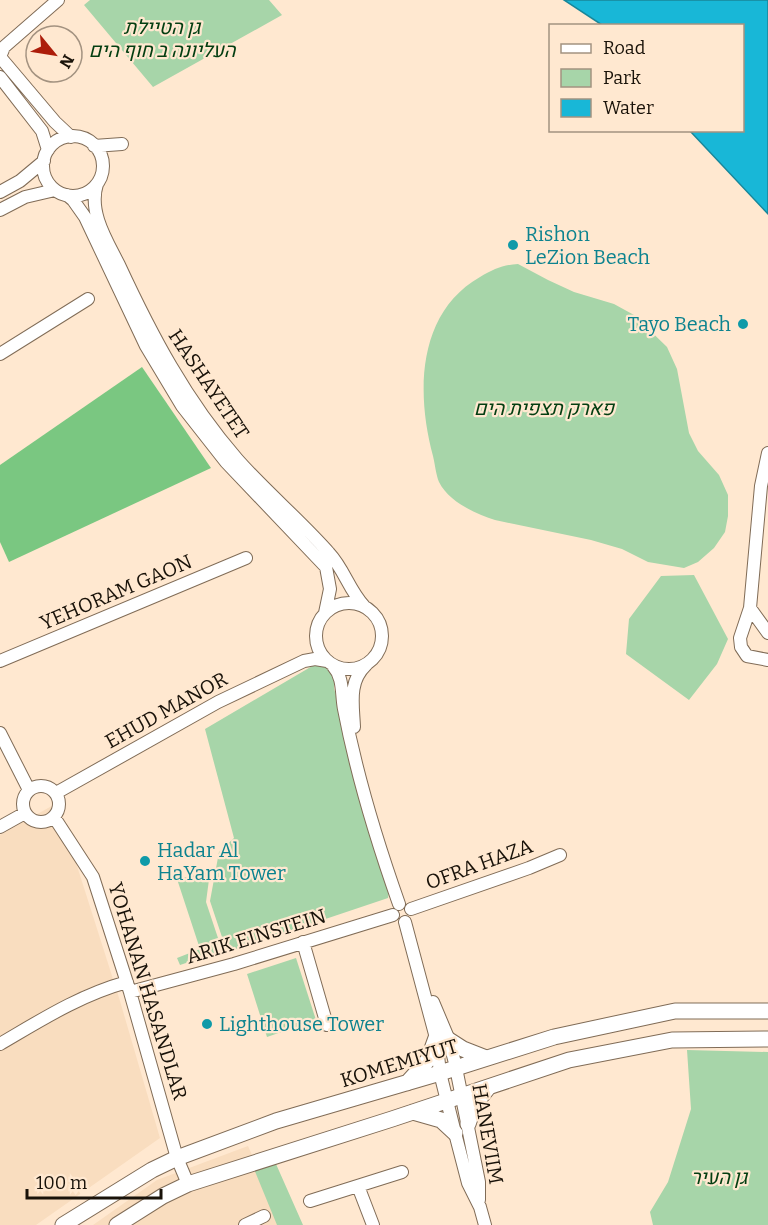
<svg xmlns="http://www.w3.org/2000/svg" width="768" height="1225" viewBox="0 0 768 1225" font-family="Bitter,Heebo,serif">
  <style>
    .built { fill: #f9ddbf }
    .green { fill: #a7d5a9 }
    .forest { fill: #7ac781 }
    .water { fill: #18b7d7; stroke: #188699; stroke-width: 1.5 }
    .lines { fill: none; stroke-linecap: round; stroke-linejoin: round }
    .minor-casing { stroke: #806c57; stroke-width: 14 }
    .major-casing { stroke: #806c57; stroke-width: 17 }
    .minor { stroke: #fff; stroke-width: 12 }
    .major { stroke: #fff; stroke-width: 15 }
    .culture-dot { fill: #0f9aa8; stroke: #ffe8d0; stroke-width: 2 }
    .labels { text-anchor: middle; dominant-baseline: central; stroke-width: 4.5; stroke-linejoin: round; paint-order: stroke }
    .park-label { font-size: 20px; font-style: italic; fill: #033e11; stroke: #ffe8d0 }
    .culture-label { font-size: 20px; fill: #0d838f; stroke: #ffe8d0; text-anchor: start }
    .street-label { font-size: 20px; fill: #191209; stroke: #ffe8d0 }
  </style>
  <rect width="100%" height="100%" fill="#ffe8d0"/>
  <path class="built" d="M57,803L120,1001L160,1138L36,1225H0V835Z
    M248,1146L283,1225H93L157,1180Z"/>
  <path class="green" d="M90,0H269L282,15L153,87L84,5Z
    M518,264L548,280L574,292L614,304L634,315L667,347L677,369L689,433L698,451L719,475L728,495V516L725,532L714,548L698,562L684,568L648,562L622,549L591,540L495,520C476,514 449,502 439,482C436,475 435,464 433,456C416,393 417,313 480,277C494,269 502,265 518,264Z
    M694,575L728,639L717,664L689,700L626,654L629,619L661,576Z
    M314,665L325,667L334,676V688L346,739L389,892L388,898L227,952L210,901L219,852L234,838L205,729Z
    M210,872L206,902L218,938V946L213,954L180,965L177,958L200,949L177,879Z
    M296,958L316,1020L267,1037L247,974Z
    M687,1050L768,1052V1225H653L650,1212L668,1182L691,1109Z
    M276,1164L303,1225H277L254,1169Z"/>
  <path class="forest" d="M142,367L211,468L9,562L0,542V465Z"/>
  <path class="water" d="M564,0H768V214L690,131L742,130V26L602,25Z"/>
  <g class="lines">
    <g class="minor-casing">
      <path id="minor" d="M0,57L55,122L71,137
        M0,57L4,47L58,0
        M0,77L42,131L48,150
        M43 166a30 30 0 1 1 60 0a30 30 0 1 1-60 0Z
        M94,146L122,144
        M97,184C88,212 107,241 119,265C151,334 186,401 237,459C266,492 300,520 329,553C344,569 349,590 364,606
        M0,192L20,181L44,161
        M67,195L73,200L85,217L146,346L182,406L226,462L326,567L330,589L325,613
        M0,210L25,197L55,190
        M0,354L88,299
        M768,453L761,486L750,608L740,638L741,647L747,656L768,660
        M316 636a33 33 0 1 1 66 0a33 33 0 1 1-66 0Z
        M750,608L768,633
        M0,661L246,558
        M333,666C344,678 341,694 344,709C357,777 376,839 399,904
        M354,727C353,704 348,682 366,665
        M0,733L29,790
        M23 804a18 18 0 1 1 36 0a18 18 0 1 1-36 0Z
        M56,793L218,702L304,661L315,659L327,661
        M54,817L93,877L130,992L177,1158L188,1184
        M0,827L25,813
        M411,909L529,868L560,855
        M405,922L436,1038L440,1073L455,1133L468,1183L480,1207L485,1225
        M303,942L327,1025
        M130,992L234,964L393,915
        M433,1002L449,1040L455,1063L479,1182V1200
        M0,1044C41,1020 80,995 127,982
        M358,1186L373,1225
        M310,1201L402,1172
        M245,1225L264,1216"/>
    </g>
    <g class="major-casing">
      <path id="major" d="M449,1040L463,1049L486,1058
        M407,1083L428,1060L436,1038
        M413,1112L441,1120L455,1133
        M468,1124L475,1104L488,1088
        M63,1225L152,1170L177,1158L276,1121L440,1073L554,1037L675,1011H768
        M117,1225L163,1196L188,1184L392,1119L569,1060L672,1040L768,1039"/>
    </g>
    <use href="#minor" class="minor"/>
    <use href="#major" class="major"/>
  </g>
  <g class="culture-dot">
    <circle cx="513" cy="245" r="6"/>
    <circle cx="743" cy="324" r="6"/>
    <circle cx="145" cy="861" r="6"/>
    <circle cx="207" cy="1024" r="6"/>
  </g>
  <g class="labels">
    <g class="park-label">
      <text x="162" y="27">גן הטיילת<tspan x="162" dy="23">העליונה ב חוף הים</tspan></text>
      <text x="544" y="408">פארק תצפית הים</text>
      <text x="719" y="1177">גן העיר</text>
    </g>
    <g class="culture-label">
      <text x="525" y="234">Rishon<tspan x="525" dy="23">LeZion Beach</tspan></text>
      <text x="731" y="324" text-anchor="end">Tayo Beach</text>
      <text x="157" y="850">Hadar Al<tspan x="157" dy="23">HaYam Tower</tspan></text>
      <text x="219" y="1024">Lighthouse Tower</text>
    </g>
    <g class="street-label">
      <text transform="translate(209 384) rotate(56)">HASHAYETET</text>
      <text transform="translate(116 592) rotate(-23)">YEHORAM GAON</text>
      <text transform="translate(166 710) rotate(-29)">EHUD MANOR</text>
      <text transform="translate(479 864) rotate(-20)">OFRA HAZA</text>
      <text transform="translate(256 936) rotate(-17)">ARIK EINSTEIN</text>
      <text transform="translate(148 991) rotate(73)">YOHANAN HASANDLAR</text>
      <text transform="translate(399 1063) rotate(-17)">KOMEMIYUT</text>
      <text transform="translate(488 1134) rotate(80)">HANEVIIM</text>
    </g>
  </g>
  <rect x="549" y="24" width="195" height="108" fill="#ffe8d0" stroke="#a39280" stroke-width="1.5"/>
  <rect x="561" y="44" width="30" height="9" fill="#ffffff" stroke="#a39280" stroke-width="1.5"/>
  <text x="603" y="54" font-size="18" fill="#191209">Road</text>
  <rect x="561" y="69" width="30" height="18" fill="#a7d5a9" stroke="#a39280" stroke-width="1.5"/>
  <text x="603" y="84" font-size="18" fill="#191209">Park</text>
  <rect x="561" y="99" width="30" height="18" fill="#18b7d7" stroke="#a39280" stroke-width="1.5"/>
  <text x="603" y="114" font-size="18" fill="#191209">Water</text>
  <g transform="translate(54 54) rotate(120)"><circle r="28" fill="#ffe8d0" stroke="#a39280" stroke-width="1.5"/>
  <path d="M0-4.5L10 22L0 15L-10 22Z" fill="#ac1d0a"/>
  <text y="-9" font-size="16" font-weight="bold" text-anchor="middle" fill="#191209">N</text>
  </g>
  <path d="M27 1189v9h134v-9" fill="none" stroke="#191209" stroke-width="3"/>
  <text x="36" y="1189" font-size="18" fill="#191209" stroke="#ffe8d0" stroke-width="4.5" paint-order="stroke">100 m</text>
</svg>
